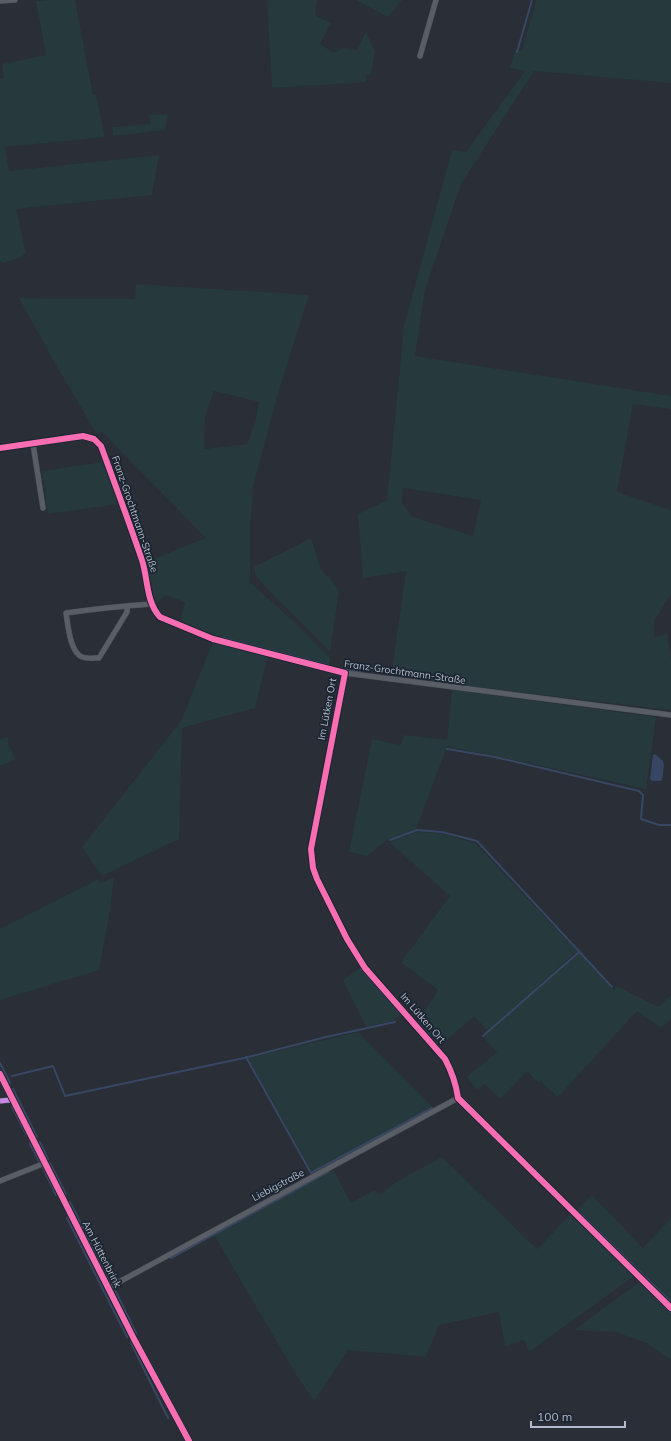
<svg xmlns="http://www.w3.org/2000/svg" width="671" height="1441" viewBox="0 0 671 1441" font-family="Mulish,sans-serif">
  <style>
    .green { fill: #26393d; fill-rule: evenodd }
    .water { fill: #374763 }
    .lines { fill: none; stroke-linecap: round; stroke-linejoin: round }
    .stream { stroke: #374763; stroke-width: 2 }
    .street-casing { stroke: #454950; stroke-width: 6 }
    .secondary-casing { stroke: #454950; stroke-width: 8 }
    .street { stroke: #595d65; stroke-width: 5 }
    .secondary { stroke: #585c63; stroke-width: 7 }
    .quiet { stroke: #c787e3; stroke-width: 5; stroke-dasharray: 10 5; stroke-linecap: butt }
    .cycleway-casing { stroke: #1c2532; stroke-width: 8 }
    .cycleway { stroke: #f96db3; stroke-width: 6 }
    .labels { text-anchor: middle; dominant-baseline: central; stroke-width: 3.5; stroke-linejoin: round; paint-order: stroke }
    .street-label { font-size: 10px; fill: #b3bac9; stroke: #1c2532 }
  </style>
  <rect width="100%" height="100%" fill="#292e37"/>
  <path class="green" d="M47,0H75L93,95H96L105,137L5,147L9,171L159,155L152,195L16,209L26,253L20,258L2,263L0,260V79L4,78L2,64L46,55L36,1Z
    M267,0H317L315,15L331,23L320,44L334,53L343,48L357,50L366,32L375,51L371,75H366V82L272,88Z
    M356,0H402L388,17Z
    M536,0H671V83L534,71L461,184L425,290L415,356L671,396V409L633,404L617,492L671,510V594L654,621V637L667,634L671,658V710L391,677L406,571L363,578L358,514L387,500L404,326L452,150L466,152L525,71L510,68L515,50L522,51ZM403,488L481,500L473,536L413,517L402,503Z
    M167,114L168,115L165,130L113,136L112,127L150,124L149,115Z
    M136,284L309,295L277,397L253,487L250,529V582L292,620L330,658L329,664L211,634L180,622L185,602L165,595L156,604L146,562L206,538L102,432L96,433L52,358L19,298L135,299ZM214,391L259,402L255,423L247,444L204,449L205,416Z
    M103,462L119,504L48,514L42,471Z
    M311,538L321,570L331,580L339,591L330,652L295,616L275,597L256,576L254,567Z
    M213,642L268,656L255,708L182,728L179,839L102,876L82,847L181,721Z
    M452,690L656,717L646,789L496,756L447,747L416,829L387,840L367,856L349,852L372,739L401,745L404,735L447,740Z
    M8,737L9,746L16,759L0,766V739Z
    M416,832L440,833L475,843L577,951L488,1031L474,1016L440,1046L417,1022L438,990L401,962L450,896L389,842Z
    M114,877L110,910L99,970L0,1000V929L98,879L101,883Z
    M579,952L614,990L617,986L659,1007L671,995V1018L661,1028L637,1011L558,1097L540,1081L539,1083L527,1071L500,1099L485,1084L477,1090L467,1077L497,1052L483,1037Z
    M359,969L402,1016L394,1018V1021L366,1027L343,980Z
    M358,1032L433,1107L312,1172L248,1058Z
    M442,1157L537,1249L571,1214L634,1276L529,1352L524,1340L505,1346L499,1312L439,1325L426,1357L348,1350L314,1401L297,1376L214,1235L333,1170L351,1203L374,1190L380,1195L396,1182Z
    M592,1195L643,1248L671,1218V1300L578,1209Z
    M639,1282L671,1316V1360L647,1343L615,1332L574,1330Z"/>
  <path class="water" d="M655,754L663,761L664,765L662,780L660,781H652L650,779L653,755Z"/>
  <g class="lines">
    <path class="stream" d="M517,52L532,0
      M223,638L328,665
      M343,669L360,672
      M447,749L495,757L639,791L643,795L641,819L659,825H671
      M390,840L417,830L442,832L477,841L612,987
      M361,969L402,1015
      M483,1036L579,952
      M246,1057L311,1173L432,1108
      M0,1063L10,1083
      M12,1076L53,1066L65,1096L244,1058L326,1037L395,1022
      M13,1089L37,1137
      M12,1107L27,1136
      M40,1142L48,1159
      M30,1144L39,1161
      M50,1163L66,1194
      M43,1168L56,1195
      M70,1202L110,1281
      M578,1211L671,1302
      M67,1218L127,1337
      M171,1258L328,1172
      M640,1281L671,1313
      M115,1290L136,1333
      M131,1343L168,1418"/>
    <g class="street-casing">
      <path id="street" d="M0,1L15,0
        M420,56L436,0
        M33,444L43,508
        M0,448L83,436C91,437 96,439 101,446C115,484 129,522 142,560C148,579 146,602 160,617L213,639L345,673L671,715
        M127,606V612L99,658C94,658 87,659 82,657C70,652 68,625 66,613C94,609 123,606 151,604
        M345,673L311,849L313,868L317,879L347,939L365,968L445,1059C452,1072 456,1083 458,1098L671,1308
        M0,1101L10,1100L13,1099
        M0,1181L45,1163
        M108,1288L458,1098"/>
    </g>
    <g class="secondary-casing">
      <path id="secondary" d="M0,1074L134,1339L189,1441"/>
    </g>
    <use href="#street" class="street"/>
    <use href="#secondary" class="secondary"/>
    <path class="quiet" d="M0,1101L10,1100L13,1099"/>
    <g class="cycleway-casing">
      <path id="cycleway" d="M0,448L83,436L94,439L101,446C115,484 129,522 142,560C148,579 146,602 160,617L213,639L345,673L311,849L313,868L317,879L347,939L365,968L445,1059C452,1072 456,1083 458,1098L671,1308
        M0,1074L134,1339L189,1441"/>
    </g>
    <use href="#cycleway" class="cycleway"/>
  </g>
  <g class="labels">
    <g class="street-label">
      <text transform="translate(135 514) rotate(71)">Franz-Grochtmann-Straße</text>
      <text transform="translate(405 672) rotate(8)">Franz-Grochtmann-Straße</text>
      <text transform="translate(327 709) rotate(-79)">Im Lütken Ort</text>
      <text transform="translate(423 1018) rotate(49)">Im Lütken Ort</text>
      <text transform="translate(278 1185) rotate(-28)">Liebigstraße</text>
      <text transform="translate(102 1254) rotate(63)">Am Hüttenbrink</text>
    </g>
  </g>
  <path d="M531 1421v6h94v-6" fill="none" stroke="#b3bac9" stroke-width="2"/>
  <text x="537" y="1421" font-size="12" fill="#b3bac9" stroke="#1c2532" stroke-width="3" paint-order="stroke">100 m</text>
</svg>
